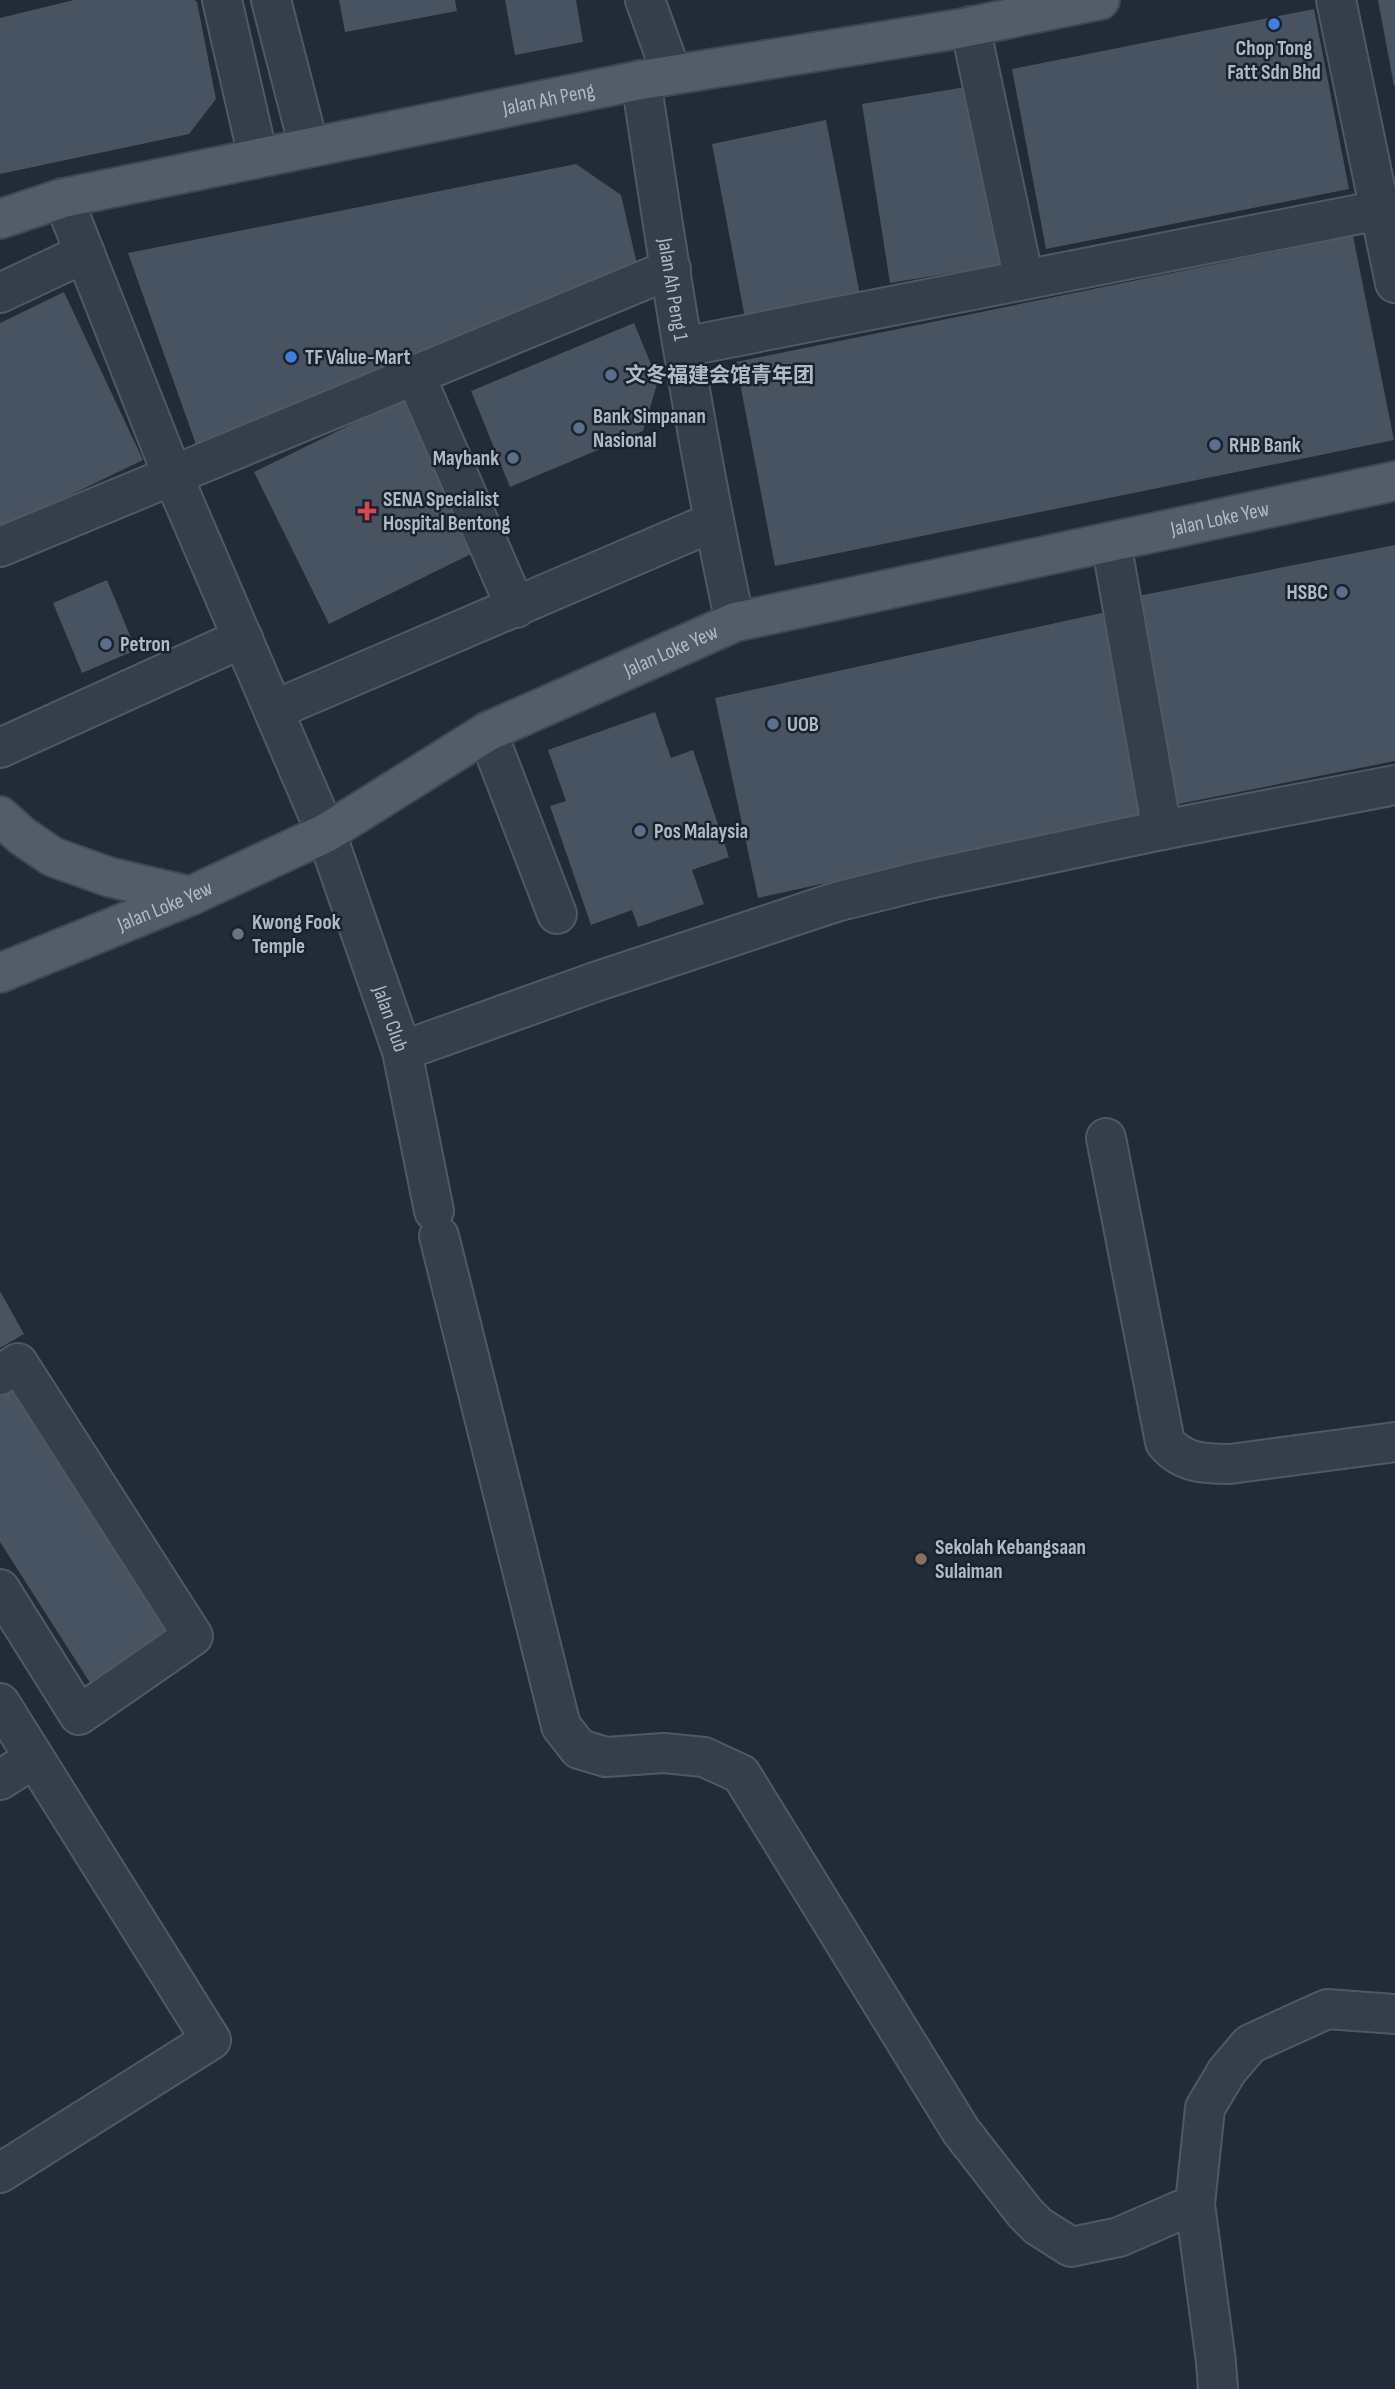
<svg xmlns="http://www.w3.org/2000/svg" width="1395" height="2389" viewBox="0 0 1395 2389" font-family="'Sofia Sans Condensed','Noto Sans SC',sans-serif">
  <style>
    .building { fill: #485362 }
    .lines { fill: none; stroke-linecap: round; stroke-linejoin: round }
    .minor-casing { stroke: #505963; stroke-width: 42 }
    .major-casing { stroke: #3e4752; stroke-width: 42 }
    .minor { stroke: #353e49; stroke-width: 38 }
    .major { stroke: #535d69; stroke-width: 38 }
    .shop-dot { fill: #3f7fe0; stroke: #1a232d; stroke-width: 2.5 }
    .service-dot { fill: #5c6f8a; stroke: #1a232d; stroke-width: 2.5 }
    .health-dot { fill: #e0444e; stroke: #1a232d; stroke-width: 2.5 }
    .worship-dot { fill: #6b7280; stroke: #1a232d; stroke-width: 2.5 }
    .education-dot { fill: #8d6e63; stroke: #1a232d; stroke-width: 2.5 }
    .labels { text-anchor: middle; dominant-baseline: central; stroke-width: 5; stroke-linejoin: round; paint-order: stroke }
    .poi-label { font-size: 21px; font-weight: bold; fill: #b0b9c5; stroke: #1a232d; text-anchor: start }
    .street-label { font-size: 21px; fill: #b0b9c5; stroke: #1a232d }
  </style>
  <rect width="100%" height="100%" fill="#212c38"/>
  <path class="building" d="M74,0H194L197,2L216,99L189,134L0,174V18Z
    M339,0H455L457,11L345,32Z
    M505,0H576L583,42L515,55Z
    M1378,0H1395V86H1394Z
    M1314,9L1349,189L1046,249L1012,69Z
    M972,86L1000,265L890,283L862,104Z
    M826,120L860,295L745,318L712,144Z
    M576,164L621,195L637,264L198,450L128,253Z
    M1353,236L1394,440L775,566L736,362Z
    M64,292L143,460L0,529V323Z
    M634,323L658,381L643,431L510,487L471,391Z
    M405,398L479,550L329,624L254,472Z
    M1395,545V761L1173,805L1133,597Z
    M107,580L136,650L82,673L53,603Z
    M1106,612L1148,812L758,898L715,698Z
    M655,712L671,758L693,750L729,857L692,870L704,904L638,927L632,910L591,925L550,806L566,801L548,750Z
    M0,1291L24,1334L0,1348Z
    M15,1386L175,1636L94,1689L0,1542V1396Z"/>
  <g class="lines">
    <g class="minor-casing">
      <g id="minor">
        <path d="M222,0L258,157"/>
        <path d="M271,0L309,147"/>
        <path d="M645,0L672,75"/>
        <path d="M1336,0L1395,283"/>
        <path d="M970,26L1024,280"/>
        <path id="s1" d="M641,80C668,261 696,443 735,622"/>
        <path id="s2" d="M63,198L172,474L326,833L402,1051L434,1211"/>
        <path d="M0,293L85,253"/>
        <path d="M683,347L1395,207"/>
        <path d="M415,375L516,608"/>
        <path d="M1111,542L1162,830"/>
        <path d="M0,547L671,269"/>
        <path d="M274,710L713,522"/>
        <path d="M487,732L557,914"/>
        <path d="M0,748L243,638"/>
        <path d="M402,1051L595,982L836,902L924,880L1162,830L1395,785"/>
        <path d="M1106,1138L1165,1442C1182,1463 1204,1464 1230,1464L1395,1442"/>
        <path d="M439,1236L561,1726L579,1749L606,1757L664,1753L704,1757L741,1774L961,2131L1025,2213L1038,2226L1071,2247L1119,2237L1195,2204"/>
        <path d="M0,1375L18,1363L193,1636L79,1715L0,1589"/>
        <path d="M0,1703L211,2040L0,2173"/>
        <path d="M0,1780L33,1759"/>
        <path d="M1218,2389L1216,2362L1195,2204L1205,2108L1227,2071L1250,2044L1327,2009L1395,2014"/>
      </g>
    </g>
    <g class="major-casing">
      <g id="major">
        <path id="s3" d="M0,219L63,198L641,80L958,29L1100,0"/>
        <path d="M0,816L22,836L53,857L109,877L190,896"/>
        <path id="s4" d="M0,973L190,896L326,833L487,732L735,622L1395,481"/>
      </g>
    </g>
    <use href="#minor" class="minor"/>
    <use href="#major" class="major"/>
  </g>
  <g class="shop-dot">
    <circle cx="1274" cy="24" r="7"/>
    <circle cx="291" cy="357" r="7"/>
  </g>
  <g class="service-dot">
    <circle cx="611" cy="375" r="7"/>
    <circle cx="579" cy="428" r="7"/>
    <circle cx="1215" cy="445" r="7"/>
    <circle cx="513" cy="458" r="7"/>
    <circle cx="1342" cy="592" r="7"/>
    <circle cx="106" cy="644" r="7"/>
    <circle cx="773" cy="724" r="7"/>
    <circle cx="640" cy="831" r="7"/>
  </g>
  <path class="health-dot" d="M363.5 500.5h7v7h7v7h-7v7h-7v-7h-7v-7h7z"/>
  <circle class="worship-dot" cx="238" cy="934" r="7"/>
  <circle class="education-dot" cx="921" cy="1559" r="7"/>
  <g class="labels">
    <g class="poi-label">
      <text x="1274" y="48" text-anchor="middle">Chop Tong<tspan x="1274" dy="24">Fatt Sdn Bhd</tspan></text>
      <text x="305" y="357">TF Value-Mart</text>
      <text x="625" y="375">文冬福建会馆青年团</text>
      <text x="593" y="416">Bank Simpanan<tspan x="593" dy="24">Nasional</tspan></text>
      <text x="1229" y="445">RHB Bank</text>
      <text x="499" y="458" text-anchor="end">Maybank</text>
      <text x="383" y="499">SENA Specialist<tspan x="383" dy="24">Hospital Bentong</tspan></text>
      <text x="1328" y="592" text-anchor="end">HSBC</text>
      <text x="120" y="644">Petron</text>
      <text x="787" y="724">UOB</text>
      <text x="654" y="831">Pos Malaysia</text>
      <text x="252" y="922">Kwong Fook<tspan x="252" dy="24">Temple</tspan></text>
      <text x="935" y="1547">Sekolah Kebangsaan<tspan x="935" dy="24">Sulaiman</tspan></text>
    </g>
    <g class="street-label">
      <text stroke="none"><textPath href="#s3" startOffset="562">Jalan Ah Peng</textPath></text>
      <text stroke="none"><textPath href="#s1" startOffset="212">Jalan Ah Peng 1</textPath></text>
      <text stroke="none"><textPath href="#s4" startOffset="1312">Jalan Loke Yew</textPath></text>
      <text stroke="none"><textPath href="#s4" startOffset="746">Jalan Loke Yew</textPath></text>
      <text stroke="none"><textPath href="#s4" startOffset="178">Jalan Loke Yew</textPath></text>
      <text stroke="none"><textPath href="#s2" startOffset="884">Jalan Club</textPath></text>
    </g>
  </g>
</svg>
